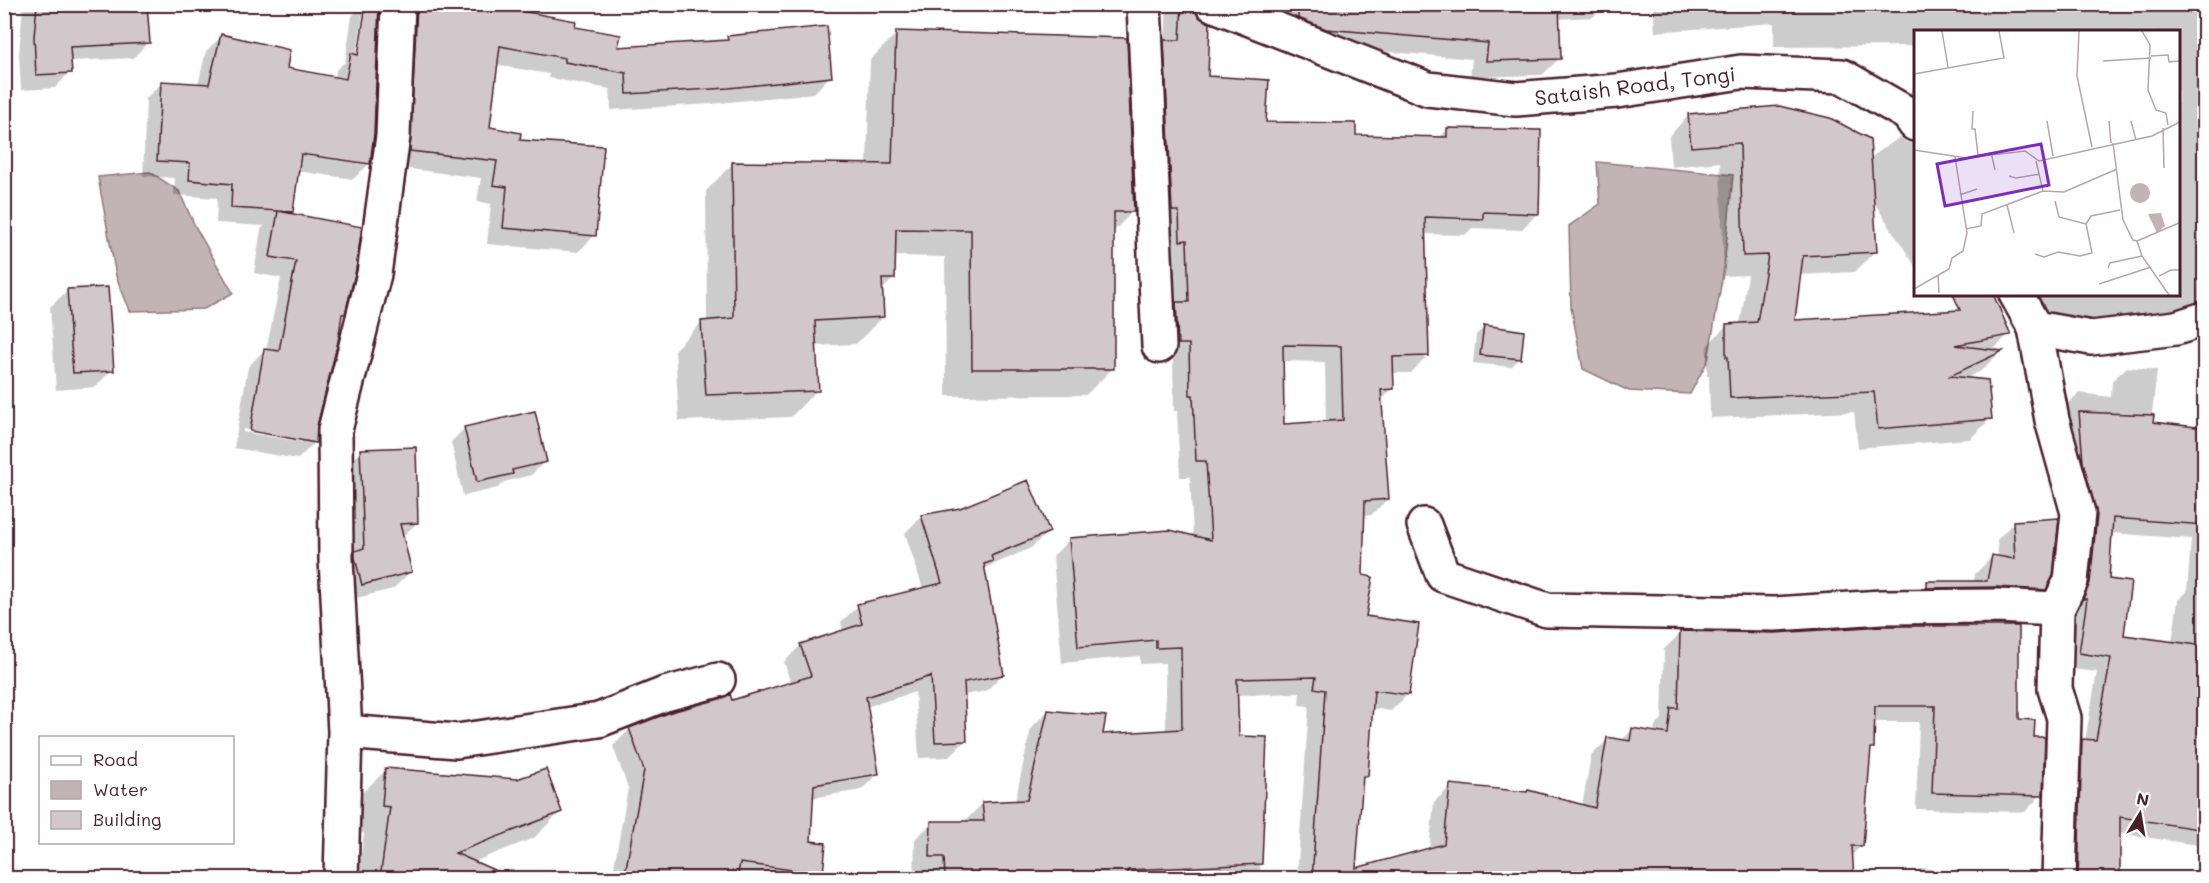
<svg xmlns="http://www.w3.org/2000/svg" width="2209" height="883" viewBox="0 0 2209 883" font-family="Mali,sans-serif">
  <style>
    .water { fill: #c1b3b6; stroke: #91787e; stroke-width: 1.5 }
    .shadow { fill: #0003; fill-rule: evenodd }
    .building { fill: #d2c7cb; stroke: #4a1f2b; stroke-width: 1.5; fill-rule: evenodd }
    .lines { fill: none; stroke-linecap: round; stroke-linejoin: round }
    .street-casing { stroke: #4a1f2b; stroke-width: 38 }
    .secondary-casing { stroke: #4a1f2b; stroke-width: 38 }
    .street { stroke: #fff; stroke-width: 33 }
    .secondary { stroke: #fff; stroke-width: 33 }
    .labels { text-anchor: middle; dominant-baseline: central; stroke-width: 4.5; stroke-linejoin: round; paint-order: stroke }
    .street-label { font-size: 21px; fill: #4a1f2b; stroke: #fff }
    .inset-road { fill: none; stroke: #b7a5aa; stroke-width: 1.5 }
    .view { fill: #7b2cbf; fill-opacity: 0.15; stroke: #7b2cbf; stroke-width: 3 }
    .inset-edge { fill: none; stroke: #4a1f2b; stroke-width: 3 }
  </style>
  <rect width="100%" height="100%" fill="#fff"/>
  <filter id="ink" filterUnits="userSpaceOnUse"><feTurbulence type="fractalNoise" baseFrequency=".0167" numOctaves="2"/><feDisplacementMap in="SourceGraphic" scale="12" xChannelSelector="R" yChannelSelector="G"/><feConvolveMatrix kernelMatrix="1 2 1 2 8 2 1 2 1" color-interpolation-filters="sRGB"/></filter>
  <g filter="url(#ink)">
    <path class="water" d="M1597,162L1733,175L1724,268L1708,360L1690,394L1629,391L1583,369L1571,307L1569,226L1600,204Z
      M150,172L179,191L195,226L233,293L204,309L130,311L116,276L98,177Z"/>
    <path class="shadow" d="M23,4H145L149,42L133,58L70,61V72L55,88L21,90L19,54Z
      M364,4H378L369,164L353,179L297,171L291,211L288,214L343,314L340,316L315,426V442L298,459L234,448L248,367L264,350L266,351L281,278L254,273L261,229L265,226L216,223L217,198L174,195L175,178L143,176L146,98L162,83L198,85L206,51L222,36L285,69L335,78L336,70L345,62L352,16ZM363,14H365L358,62H355ZM243,429L302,439V442L243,432Z
      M418,4L617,49L724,41L728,37L830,76L814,93L711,104L611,110L610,89L549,78V74L496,65L489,128L518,141L594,236L578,252L487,244L491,204L477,201L481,178L394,167L405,18Z
      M607,4H680L650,9Z
      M1167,4H1192L1206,78L1265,124L1355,136L1439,138L1447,130L1538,213L1521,230L1472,228L1465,235L1424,234L1427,356L1411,373H1392L1393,388L1381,401L1388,499L1371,515L1363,516L1361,576L1364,617L1408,694L1391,711L1371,708L1367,776L1361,781L1354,870L1429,850L1434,802L1451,786L1582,806L1591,756L1608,739L1621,741L1633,729L1654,733L1655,726L1662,719L1664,649L1681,633L2018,721L2033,738L2041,795L2025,812L1916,809L1919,722H1873L1862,845L1851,856L1853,878H1297L1309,706L1299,705L1300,693L1236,695L1237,738L1265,739L1260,878H914L915,839L932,823H966V820L983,803L1015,802L1031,728L1048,711L1102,735L1166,732L1165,663L1140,664V656L1062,663L1053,556L1069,540L1193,537L1190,477H1180L1177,411H1174L1173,360H1161L1148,58L1165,41ZM1282,361L1325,362L1326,423L1283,426Z
      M1206,4H1606L1593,17L1558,19L1559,59L1542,75L1470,77L1472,59L1309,45Z
      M1653,4H2204V315L2105,335L2106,318L2052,327L2018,294H2178V32H1915V46L1774,47V23L1655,32Z
      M897,33L1133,211L1113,232V368L1086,395L946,396L945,257L894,256L893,279L881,291L883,317L856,344L815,346L817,390L791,417L679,421L675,349L702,322H707L706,191L732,164L867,165L870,60Z
      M1915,87V136L1899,103Z
      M1689,115L1870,158L1900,137L1906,142L1915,144V266L1872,199L1875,251L1855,272L1799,275L1793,321L2009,334L1992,351L2000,352L1981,371L1964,379L1990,419L1970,439L1858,448L1854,412L1710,418L1709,376H1707V346L1727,325L1740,324L1748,275L1724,276L1720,162L1671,167L1669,136Z
      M68,290L112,370L95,387L56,390L50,307Z
      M1484,327L1519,359L1511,367L1473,363L1476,335Z
      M2127,367L2157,370L2151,423L2204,430V846L2118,833V878H2064L2068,755L2085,741L2097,672L2065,668L2064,407L2079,393L2111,397L2112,381ZM2111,533L2191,539L2187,592L2178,600L2172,643L2122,636L2107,581Z
      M465,428L545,461L531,475L504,482L498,488L463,496L451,442Z
      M361,451L417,523L402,537L411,571L393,589L344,601V468Z
      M922,516L1048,532L1031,548L983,569L1003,674L986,691L964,695L966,740L949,757L919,758L915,692L866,707L878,774L861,790L812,798L809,842L821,873L816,878H612L628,788L613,746L629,730L671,713L731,702L791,684L784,662L801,645L843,632L841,622L858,606L923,589L905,533Z
      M2013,523L2044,589L2027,606L1911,600L1928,583L1974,582L1975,574L1992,557L1998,558L1997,540Z
      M386,770L560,812L534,838L473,862L514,878H358L364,833L356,832L359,796Z
      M1922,868L1985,875L1984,878H1911Z"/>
    <path class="building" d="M37,4H147L150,43L70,47L72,73L36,75L34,37Z
      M366,4H379L374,134L370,164L301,154L293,212L231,208L232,184L189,180L190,163L157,161L161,81L209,84L221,34L290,50L287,68L346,79L351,53L358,55Z
      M417,4H484L576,21L575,27L621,35L618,47L728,40L727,36L827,26L832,77L729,88L627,94L626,73L565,62V58L500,46L490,127L521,133L520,140L604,146L596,236L503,228L507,187L493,185L497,161L410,151Z
      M1182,4H1194L1198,16L1210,23L1208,76L1269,80L1266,122L1356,123V135L1447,137V128L1541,130L1539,214L1483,212V219L1425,217L1429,356L1393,357L1394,389L1381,390L1389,499L1365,501L1363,575L1373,577L1366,616L1419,624L1409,695L1374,690L1368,776H1363L1356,868L1444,844L1450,784L1527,792L1528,790L1595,808L1607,737L1630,741L1632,728L1668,734L1671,708H1678L1680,631L1775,633L1883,626H2019V719L2035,720L2034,737H2045L2043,796L1932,793L1935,706H1875L1874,748H1871L1863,846H1852L1854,879H1312L1325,690L1314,688L1316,677L1237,679L1239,736L1267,737L1262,864L1128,870V879H945L944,857H930L931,821H984L982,802L1027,800L1048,710L1106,716L1103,734L1182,729L1181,647L1156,648V640L1078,647L1069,538L1170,530L1211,540L1206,461H1196L1193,395H1190L1189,344H1178L1176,302H1189L1187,240L1180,241L1179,211H1172L1164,40H1180ZM1283,345L1341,346L1343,420L1284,424Z
      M1298,4H1559L1561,59L1486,61L1488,43L1326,29L1298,18Z
      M896,31L1127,38L1134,212H1114V369H972L971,230L896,229L895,279H882L884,317L815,321L819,391L706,395L701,321L734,318L732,162L892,164Z
      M1779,106L1830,118L1870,139L1877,252L1803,256L1795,320L1960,310L1953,294H1993L2011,335L1955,345L2003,351L1950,376L1988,380L1992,419L1878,429L1874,392L1730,398L1728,357H1726V324L1757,322L1768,255L1743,256L1740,143L1691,147L1688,114Z
      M278,211L362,227L356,270L345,314H342L338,342L317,426L316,443L250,431L264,349L279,351L296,261L270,257Z
      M108,287L114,371L73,373L67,289Z
      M1484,325L1524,331L1521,359L1480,355Z
      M535,411L547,462L512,470L513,474L477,482L464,427Z
      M2079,412L2154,415L2153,422L2205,428V525L2113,518L2109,579L2131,582L2124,635L2205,646V830L2120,817V879H2078L2082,739L2096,740L2111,658L2079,653L2087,599H2083L2090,583L2097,515L2083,462Z
      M416,447L418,523L400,524L412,572L362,585L355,558V551L364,548L360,449Z
      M1028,480L1050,532L991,556L993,561L984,564L1004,675L964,682L967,741L935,742L931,676L866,697L879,774L814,785L811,841L826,843L823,874L740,863L737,879H624L644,770L629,728L671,712L723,698L730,694L732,700L811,676L800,644L862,624L857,604L942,583L921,515L960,508Z
      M2059,518L2053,576L2046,590L1997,587L1927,588V581H1987L1992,555L2015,559L2013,521Z
      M385,768L517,779L546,769L562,812L455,853L515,879H380L390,807L382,806Z"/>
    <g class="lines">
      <g class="street-casing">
        <path id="street" d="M1144,4L1159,346
          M2035,328L2052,420L2078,513L2071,581L2057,609L2055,689L2064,718L2059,878
          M1424,525L1443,575L1547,610L1775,614L1882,607L1997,606L2057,609
          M345,732L457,741L599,720L665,694L718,680
          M341,878L345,732L336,559L335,430L374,274L393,136L398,4"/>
      </g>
      <g class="secondary-casing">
        <path id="secondary" d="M1212,4L1428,89L1516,99L1617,91L1741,72L1842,76L1908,114L1915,124
          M2016,294L2035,328L2091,338L2176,328L2204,319"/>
      </g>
      <use href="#street" class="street"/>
      <use href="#secondary" class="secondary"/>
    </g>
  </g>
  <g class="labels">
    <g class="street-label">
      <text transform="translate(1635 85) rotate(-7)">Sataish Road, Tongi</text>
    </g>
  </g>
  <g transform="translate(1914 30)">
    <rect width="266" height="266" fill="#fff"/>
    <path d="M216 163a10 10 0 1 1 20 0a10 10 0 1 1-20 0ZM247,183L251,196L243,203L234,184Z" fill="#c1b3b6"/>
    <path class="inset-road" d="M28,1L34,37M165,1L163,46L178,117M228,1L236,15L234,60L242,80L252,83L254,95M237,26L254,25L255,32L266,31M189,31L237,28M0,44L90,28L85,1M59,81L58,99H61L64,125M133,91L139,126M195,91L197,113M217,91L222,110M249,98L250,138M199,113L209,190L219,210L223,211L228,226L255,265M0,120L52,128L111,121L125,131L238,106L266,92M77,122L81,140M95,146L102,148L126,144M129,161L150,162L203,139M46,165L63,159M141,171L145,187L172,194M93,175L100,203M52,199L67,196L68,184L129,161L122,131M223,211L265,193M121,224L130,227L144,222L166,226L178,223L172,194L177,186L206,180M194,238L196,233L228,226M24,245L25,263M245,246L257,240H266M185,254L237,237M0,259L35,239L38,228L49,221L53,203L41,127"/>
    <path class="view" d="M127,114L135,155L31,176L23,134Z"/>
    <rect width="266" height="266" class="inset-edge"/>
  </g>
  <rect width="2209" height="883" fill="none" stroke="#fff" stroke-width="24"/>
  <rect x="12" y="12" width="2185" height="859" fill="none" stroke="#4a1f2b" stroke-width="2" filter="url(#ink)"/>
  <rect x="39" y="736" width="195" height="108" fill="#ffffff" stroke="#b7a5aa" stroke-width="1.5"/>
  <rect x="51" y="756" width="30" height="9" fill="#ffffff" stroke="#b7a5aa" stroke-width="1.5"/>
  <text x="93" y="766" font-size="18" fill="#4a1f2b">Road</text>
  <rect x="51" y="781" width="30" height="18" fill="#c1b3b6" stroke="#b7a5aa" stroke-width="1.5"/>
  <text x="93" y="796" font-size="18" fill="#4a1f2b">Water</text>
  <rect x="51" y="811" width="30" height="18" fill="#d2c7cb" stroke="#b7a5aa" stroke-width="1.5"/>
  <text x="93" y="826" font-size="18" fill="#4a1f2b">Building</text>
  <g transform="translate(2140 814) rotate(11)" stroke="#ffffff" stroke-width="4.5" paint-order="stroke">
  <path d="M0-4.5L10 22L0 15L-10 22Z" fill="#4a1f2b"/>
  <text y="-9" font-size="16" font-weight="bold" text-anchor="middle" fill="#4a1f2b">N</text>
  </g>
</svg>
